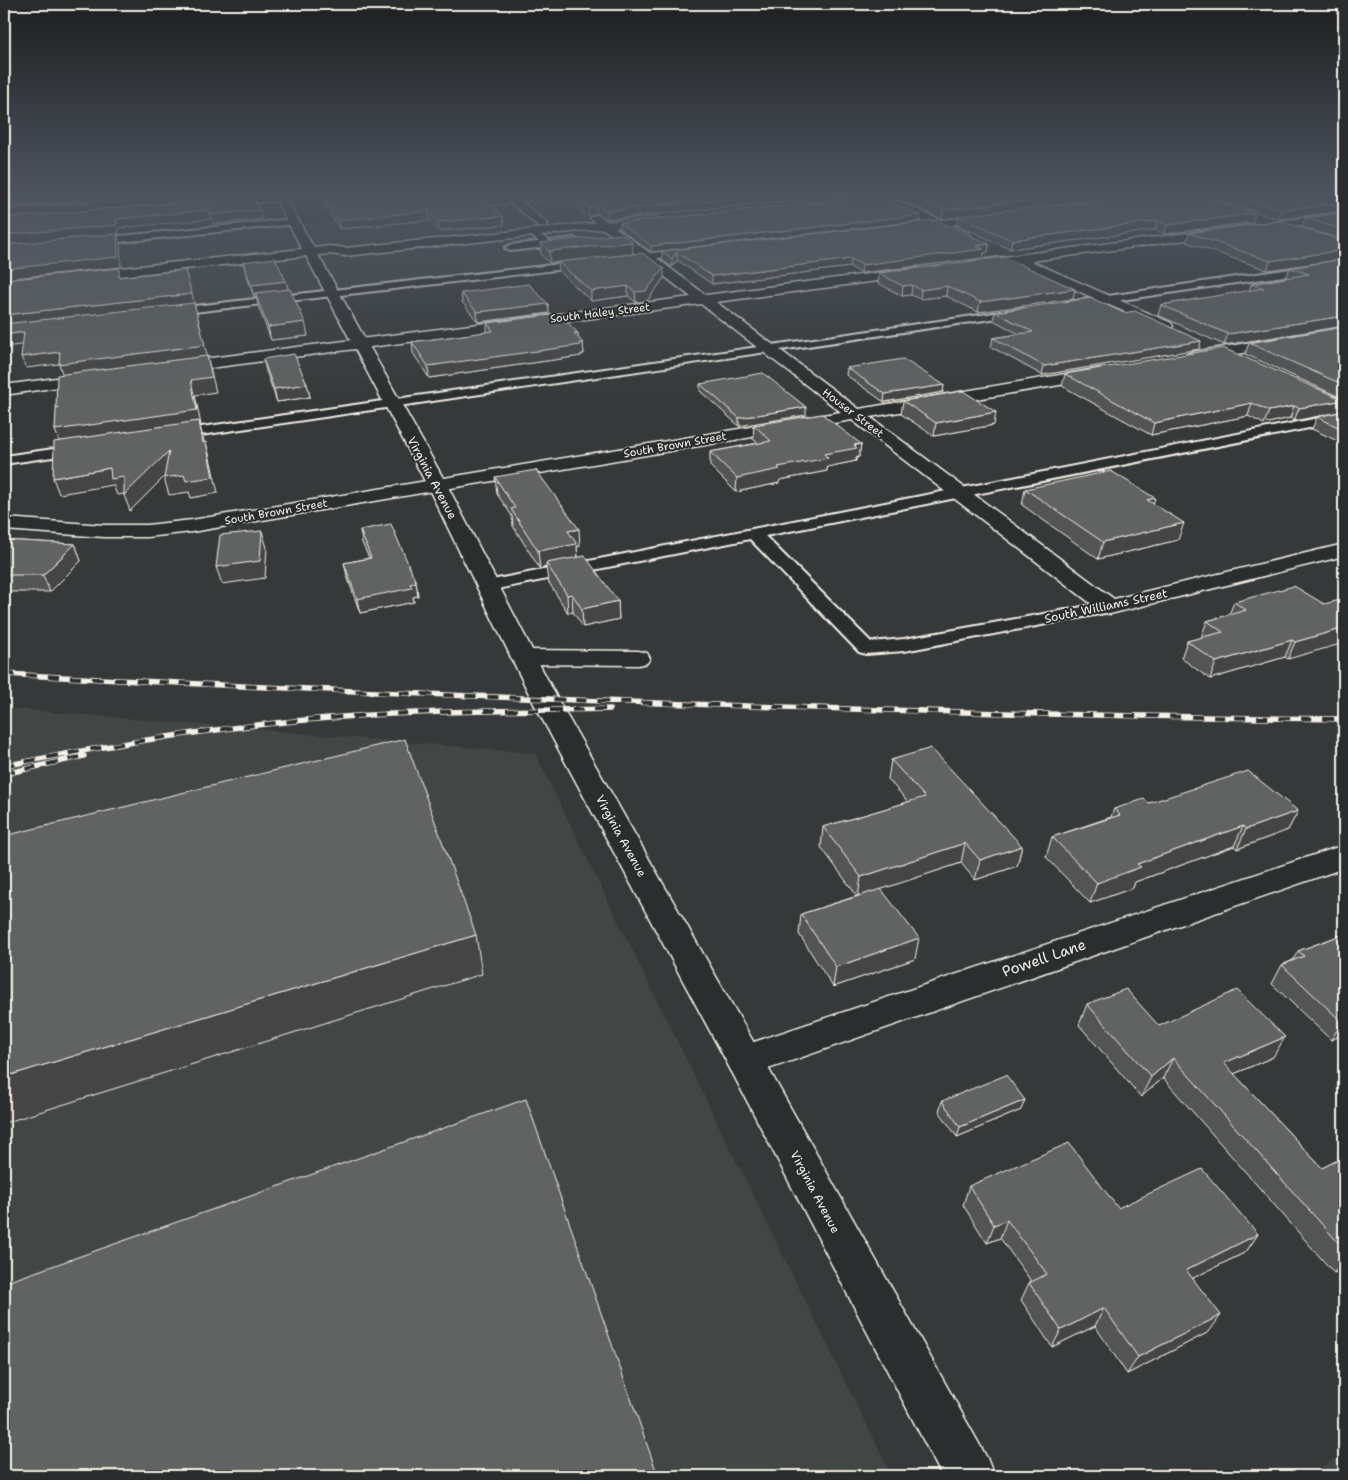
<svg xmlns="http://www.w3.org/2000/svg" width="1348" height="1480" viewBox="0 0 1348 1480" font-family="'Shantell Sans',sans-serif">
  <style>
    .built { fill: #434645 }
    .lines { fill: none; stroke-linecap: round; stroke-linejoin: round }
    .lane-casing { stroke: #f4f1e8; stroke-width: 4 }
    .street-casing { stroke: #f4f1e8; stroke-width: 3 }
    .secondary-casing { stroke: #f4f1e8; stroke-width: 3 }
    .lane { fill: #2a2d2e; fill-rule: evenodd }
    .street { fill: #2a2d2e; fill-rule: evenodd }
    .secondary { fill: #2a2d2e; fill-rule: evenodd }
    .rail-casing { stroke: #f4f1e8; stroke-width: 5.5 }
    .rail { stroke: #2a2d2e; stroke-width: 4; stroke-dasharray: 11; stroke-linecap: butt }
    .wall { fill: #535554; stroke: #f4f1e8 }
    .shaded-wall { fill: #444545; stroke: #f4f1e8 }
    .building { fill: #616362; stroke: #f4f1e8 }
    .labels { text-anchor: middle; dominant-baseline: central; stroke-width: 4; stroke-linejoin: round; paint-order: stroke }
    .far-street-label { font-size: 11px; fill: #f4f1e8; stroke: #2a2d2e }
    .street-label { font-size: 12px; fill: #f4f1e8; stroke: #2a2d2e }
    .near-street-label { font-size: 15px; fill: #f4f1e8; stroke: #2a2d2e }
  </style>
  <rect width="100%" height="100%" fill="#363939"/>
  <filter id="ink" filterUnits="userSpaceOnUse"><feTurbulence type="fractalNoise" baseFrequency=".02" numOctaves="2"/><feDisplacementMap in="SourceGraphic" scale="10" xChannelSelector="R" yChannelSelector="G"/><feConvolveMatrix kernelMatrix="1 2 1 2 8 2 1 2 1" color-interpolation-filters="sRGB"/></filter>
  <g filter="url(#ink)">
    <path class="built" d="M613,194H1181L4,329V252Z
      M4,708L535,753L892,1476H4Z
      M1344,1454V1476H1306Z"/>
    <g class="lines">
      <g class="lane-casing">
        <path id="lane" d="M987,215L991,218L990,220L918,229L913,226L918,223Z
          M294,219L298,222L297,224L90,245L85,242L90,239Z
          M534,230L549,241L574,238L579,241L574,244L510,251L505,248L510,245L539,242L529,233Z
          M689,249L692,250V254L625,262L620,259L625,256Z
          M587,261L591,262V266L168,315L162,312L168,309Z
          M1344,261V267L1068,308L1063,305L1068,302Z
          M1022,309L1026,310L1028,312L1026,314L174,439L167,435L174,431Z
          M1344,413V421L765,536L871,642L904,639L1110,602L1116,603L1119,607L1116,611L1110,612L904,651L866,654L859,652L750,539L487,591L481,590L478,586L481,582L487,581Z
          M82,445L87,446L89,449L87,452L4,464V456Z"/>
      </g>
      <g class="street-casing">
        <path id="street" d="M501,194H512L548,224L546,226H538Z
          M869,194H882L969,233L971,236L969,239H961L870,196Z
          M281,195L285,196L286,198L285,200L219,206L214,203L219,200Z
          M1344,213V219L1031,261L1171,323L1173,326L1171,329L1166,330L1015,263L972,269L966,265L972,261Z
          M596,215L600,216L706,295L915,268L920,269L922,272L920,275L915,276L716,302L859,409L1101,368L1107,370L1109,373L1107,376L1101,378L870,417L1114,599L1344,544V556L1110,614L1102,612L852,420L192,532L147,537H104L4,530V518L104,525H147L192,520L841,412L701,304L171,373L165,371L163,368L165,365L171,363L691,297L592,220L590,218Z
          M1344,327V335L1193,362L1187,360L1185,357L1187,354L1193,352Z
          M94,373L100,375L102,378L100,381L4,395V385Z
          M522,650L638,651L647,653L650,658L647,663L638,665L522,664L513,662L510,657L513,652Z
          M1344,845V868L745,1077L732,1072L726,1061L732,1050L745,1045Z"/>
      </g>
      <g class="secondary-casing">
        <path id="secondary" d="M273,194H283L314,248L330,246L345,248L656,217L662,220L656,223L345,256L330,254L318,255L447,485L558,700L758,1050L987,1458L994,1476H942L732,1072L532,700L427,485L306,256L82,280L75,276L82,272L302,249Z
          M871,194H908L903,197L841,203L836,200L841,197Z"/>
      </g>
      <use href="#lane" class="lane"/>
      <use href="#street" class="street"/>
      <use href="#secondary" class="secondary"/>
      <g class="rail-casing">
        <path id="rail" d="M4,674C450,698 897,714 1344,719
          M4,766C120,742 238,724 356,716C441,710 525,711 610,709
          M4,774L84,756"/>
      </g>
      <use href="#rail" class="rail"/>
    </g>
    <path class="wall" d="M315,194H507L508,195L509,204L491,205L503,216L504,225L439,231L429,220L340,229Z
      M514,194H852L608,219L596,213L589,217L564,198L524,202Z
      M900,194H1194L1253,222L1164,234L1155,230L1010,249L957,225L958,217L942,219L899,199Z
      M1202,194H1344V212L1278,219Z
      M1344,213V240L1302,227L1305,218Z
      M920,221L651,252L620,229V223Z
      M1189,233L1344,241V326L1224,345L1158,315L1161,305L1249,291L1251,284L1288,278L1286,277L1290,268L1344,259L1267,270L1186,242Z
      M540,243L633,254L664,278L647,301L636,302L628,296L591,301L559,271L558,263H550L541,255Z
      M989,244L988,252L984,253L983,258L861,273L850,267L712,284L677,260L672,267L662,260V251Z
      M243,262L286,281L288,290L308,336L271,340L258,306L256,297H254L246,274Z
      M879,273L1075,289L1073,299L978,312L946,296L920,299L911,295L902,296L878,283Z
      M461,293L548,304L549,313L478,322L462,302Z
      M995,312L1124,313L1201,341L1199,349L1042,375L991,347L993,338L1019,334L993,320Z
      M487,323L578,333V338L583,343L584,354H581V356L429,378L413,353L412,342L487,332Z
      M1344,327V399L1245,354L1249,343Z
      M263,359L307,384L310,397L277,402L266,371Z
      M847,368L944,385L943,392L884,402L846,375Z
      M1065,374L1344,400L1339,412L1294,421L1290,418L1264,424L1248,416L1151,435L1062,386Z
      M700,384L806,415L739,426L700,391Z
      M903,401L994,425L934,436L901,414Z
      M1344,411V444L1312,429L1317,417Z
      M754,425L861,444L859,457L856,458V461L827,467V471L780,480L779,483L736,492L710,466V452L758,443L753,439Z
      M495,477L580,546H577L578,557L618,601L619,619L583,627L573,612L568,613L548,581L546,567L540,569L513,526L512,516L497,494Z
      M1025,489L1153,504L1178,540L1098,559L1022,505Z
      M360,530L416,582L418,596L413,597L414,602L360,613L347,576L344,563L369,558L362,543Z
      M4,540L75,544L81,561L50,592H4Z
      M1234,602L1324,604L1288,659L1285,657L1210,679L1181,658L1187,641L1201,638L1207,621L1229,615Z
      M891,760L1022,846L1017,866L975,880L961,863L881,889L915,959L833,987L799,934L801,914L857,896L821,847L823,827L908,802L888,779Z
      M1149,803L1298,811L1288,830L1237,849L1234,846L1135,882L1133,888L1090,903L1046,857L1052,837L1111,817L1114,809Z
      M1344,934V1034L1331,1040L1272,984L1282,965L1293,960L1298,951Z
      M1087,1004L1159,1026L1273,1057L1234,1074L1322,1168L1344,1157V1267L1334,1273L1163,1078L1141,1097L1079,1025Z
      M942,1101L1021,1110L957,1137L939,1111Z
      M969,1186L1118,1208L1258,1234L1246,1252L1193,1278L1209,1332L1127,1374L1095,1326L1052,1347L1021,1300L1029,1283L1031,1281L1000,1238L987,1243L963,1205Z"/>
    <path class="shaded-wall" d="M173,194H251V196L4,218V209Z
      M524,194H564V198L524,202Z
      M771,194H852L608,219L607,211Z
      M1085,194H1157L942,219L943,210Z
      M508,195L509,204L484,206L483,198Z
      M1344,203V211L1278,219L1281,210Z
      M596,205V213L589,217V208Z
      M209,210L212,219L119,228V234H117L120,243L121,267L4,279V235L116,219Z
      M260,210L262,219L213,224L211,215Z
      M428,211L429,220L340,229L338,220Z
      M1255,213L1253,222L1164,234L1167,225Z
      M920,215V221L651,252V246Z
      M503,216L504,225L439,231L438,222Z
      M1157,221L1155,230L1010,249L1012,240Z
      M632,242L633,254L550,263L549,251Z
      M989,244L988,252L984,253L983,258L861,273L862,265Z
      M1344,250V259L1267,270L1270,261Z
      M677,252V260L672,267V259Z
      M851,259L850,267L712,284V276Z
      M664,268V278L647,301L636,302L635,292Z
      M286,281L289,293H255L256,297H254L251,285Z
      M912,285L911,295L902,296L903,286Z
      M628,286V296L591,301V291Z
      M947,286L946,296L920,299L921,290Z
      M1075,289L1073,299L978,312L980,302Z
      M192,294L216,392L195,395L201,425L200,426L203,437L208,458L203,443L61,446L55,430L63,376L59,364L26,368L21,357L60,352L205,345L4,326V315Z
      M548,304L549,313L478,322L477,312Z
      M1344,316V326L1224,345L1228,334Z
      M305,322L308,336L271,340L268,327Z
      M24,332L28,344L4,347V335Z
      M574,333H578L579,344Z
      M1201,341L1199,349L1042,375L1044,366Z
      M579,343H583L584,354H581V356L429,378L428,366Z
      M307,384L310,397L277,402L274,389Z
      M944,385L943,392L884,402L885,394Z
      M1344,400L1339,412L1294,421L1299,408Z
      M1252,403L1248,416L1151,435L1154,423Z
      M1294,406L1290,418L1264,424L1269,411Z
      M806,407V415L739,426V418Z
      M996,412L994,425L934,436L936,423Z
      M206,442L210,458L218,493L191,498L189,492L169,495L164,478Z
      M861,444L859,457L856,458V461L827,467V471L780,480L779,483L736,492L737,478Z
      M169,451L174,467L130,511L124,495L125,494L117,495L113,485L59,494L53,478L110,468Z
      M1155,498L1150,515L1147,500Z
      M1184,523L1178,540L1098,559L1103,542Z
      M579,529L580,546H577L578,561L546,563V567L540,569L538,551L568,531Z
      M262,531L267,548L265,578L222,584L216,567Z
      M75,544L81,561L50,592L43,575Z
      M416,582L418,596L413,597L414,602L360,613L357,599Z
      M572,594L573,612L568,613L567,595Z
      M618,601L619,619L583,627L582,609Z
      M1344,628V643L1288,659L1295,642Z
      M1292,640L1285,657L1210,679L1216,662Z
      M1298,811L1288,830L1237,849L1246,829Z
      M1243,826L1234,846L1135,882L1133,888L1090,903L1097,883L1137,864Z
      M965,843L961,863L858,897L861,877Z
      M1022,846L1017,866L975,880L980,860Z
      M476,935L482,974L4,1123V1077Z
      M919,938L915,959L833,987L836,967Z
      M1344,1021V1034L1331,1040L1342,1022Z
      M1285,1037L1273,1057L1213,1083L1224,1063Z
      M1173,1058L1163,1078L1141,1097L1151,1077Z
      M1025,1100L1021,1110L957,1137L960,1127Z
      M1007,1220L1000,1238L987,1243L994,1225Z
      M1258,1234L1246,1252L1175,1287L1186,1270Z
      M1344,1260V1267L1334,1273Z
      M1104,1308L1095,1326L1052,1347L1061,1330Z
      M1221,1315L1209,1332L1127,1374L1138,1357Z"/>
    <path class="building" d="M4,194H173L4,209Z
      M320,194H507L508,195L483,198L503,216L438,222L428,211L338,220Z
      M569,194H771L607,211L596,205L589,208Z
      M907,194H1085L943,210Z
      M1156,194H1194L1255,213L1167,225L1157,221L1012,240L958,216Z
      M1230,194H1344V203L1281,210Z
      M253,196L260,210L211,215L209,210L116,219L117,225L4,235V218Z
      M878,196L920,215L651,246L620,223Z
      M1344,213V230L1305,218Z
      M936,220L989,244L976,246L984,249L862,265L851,259L712,276L677,252L672,259L662,251Z
      M1280,221L1344,241V250L1270,261L1189,233Z
      M117,234L118,257L4,269V245Z
      M622,234L632,242L549,251L540,243Z
      M642,253L664,268L646,291L635,292L628,286L591,291L558,262Z
      M1004,257L1075,289L980,302L947,286L921,290L912,285L903,286L879,273Z
      M275,258L286,281L251,285L243,262Z
      M1344,259V316L1228,334L1161,305L1264,288L1251,284L1309,274L1290,268Z
      M119,268V277L185,270L192,294L4,315V280Z
      M529,284L548,304L477,312L461,293Z
      M290,289L305,322L268,327L255,293Z
      M1091,298L1124,313L1135,311L1201,341L1044,366L993,338L1033,332L995,312Z
      M194,303L205,345L59,364L60,352L21,357L24,332L4,335V324Z
      M559,314L578,333H574L583,343H579L581,345L428,366L412,342L493,331L487,323Z
      M1344,327V385L1249,343Z
      M1223,348L1344,400L1299,408L1294,406L1269,411L1252,403L1154,423L1065,374Z
      M294,354L307,384L274,389L263,359Z
      M207,356L212,377L191,380L197,410L55,430L56,410L59,407L56,408L57,375Z
      M903,359L944,385L885,394L847,368Z
      M763,373L806,407L739,418L700,384Z
      M963,391L996,412L936,423L903,401Z
      M1344,411V430L1317,417Z
      M822,414L861,444L854,445L857,448L824,454L828,458L778,467L780,469L737,478L710,452L771,441L754,425Z
      M199,421L203,443L206,442L213,477L186,481L184,475L164,478L169,451L124,495V477L111,479L110,468L53,478L54,442Z
      M536,470L579,529L568,531L577,544L538,551L511,509L515,508L495,477Z
      M1111,471L1155,498L1147,500L1184,523L1103,542L1025,489Z
      M391,524L416,582L410,584L412,588L357,599L344,563L371,558L360,530Z
      M262,531L260,561L216,567L220,535Z
      M4,540L75,544L43,575H4Z
      M585,556L618,601L582,609L572,594L567,595L546,563Z
      M1294,586L1324,604L1344,599V628L1295,642L1292,640L1216,662L1187,641L1223,632L1207,621L1246,610L1234,602Z
      M405,739L476,935L4,1077V836Z
      M931,748L1022,846L980,860L965,843L861,877L823,827L925,797L891,760Z
      M1248,771L1298,811L1246,829L1243,826L1137,864L1141,867L1097,883L1052,837L1120,815L1114,809L1144,799L1149,803Z
      M881,889L919,938L836,967L801,914Z
      M1344,934V1021L1342,1022L1282,965L1304,956L1298,951Z
      M1126,989L1159,1026L1237,990L1285,1037L1224,1063L1322,1168L1344,1157V1249L1173,1058L1151,1077L1087,1004Z
      M1006,1075L1025,1100L960,1127L942,1101Z
      M526,1099L658,1476H4V1283Z
      M1069,1143L1118,1208L1202,1169L1258,1234L1186,1270L1221,1315L1138,1357L1104,1308L1061,1330L1029,1283L1047,1274L1007,1220L994,1225L969,1186Z"/>
  </g>
  <linearGradient id="sky" x2="0" y2="1"><stop stop-color="#1e1f1f"/><stop offset="0.48" stop-color="#4c545f"/><stop offset="1" stop-color="#4c545f" stop-opacity="0"/></linearGradient>
  <rect width="1348" height="401" fill="url(#sky)"/>
  <g class="labels">
    <g class="far-street-label">
      <text transform="translate(600 313) rotate(-7)">South Haley Street</text>
      <text transform="translate(853 413) rotate(37)">Houser Street</text>
      <text transform="translate(675 445) rotate(-10)">South Brown Street</text>
      <text transform="translate(276 512) rotate(-10)">South Brown Street</text>
    </g>
    <g class="street-label">
      <text transform="translate(432 478) rotate(62)">Virginia Avenue</text>
      <text transform="translate(1106 606) rotate(-12)">South Williams Street</text>
      <text transform="translate(621 836) rotate(61)">Virginia Avenue</text>
      <text transform="translate(815 1192) rotate(62)">Virginia Avenue</text>
    </g>
    <g class="near-street-label">
      <text transform="translate(1044 958) rotate(-19)">Powell Lane</text>
    </g>
  </g>
  <rect width="1348" height="1480" fill="none" stroke="#2a2d2e" stroke-width="20"/>
  <rect x="10" y="10" width="1328" height="1460" fill="none" stroke="#f4f1e8" stroke-width="2" filter="url(#ink)"/>
</svg>
